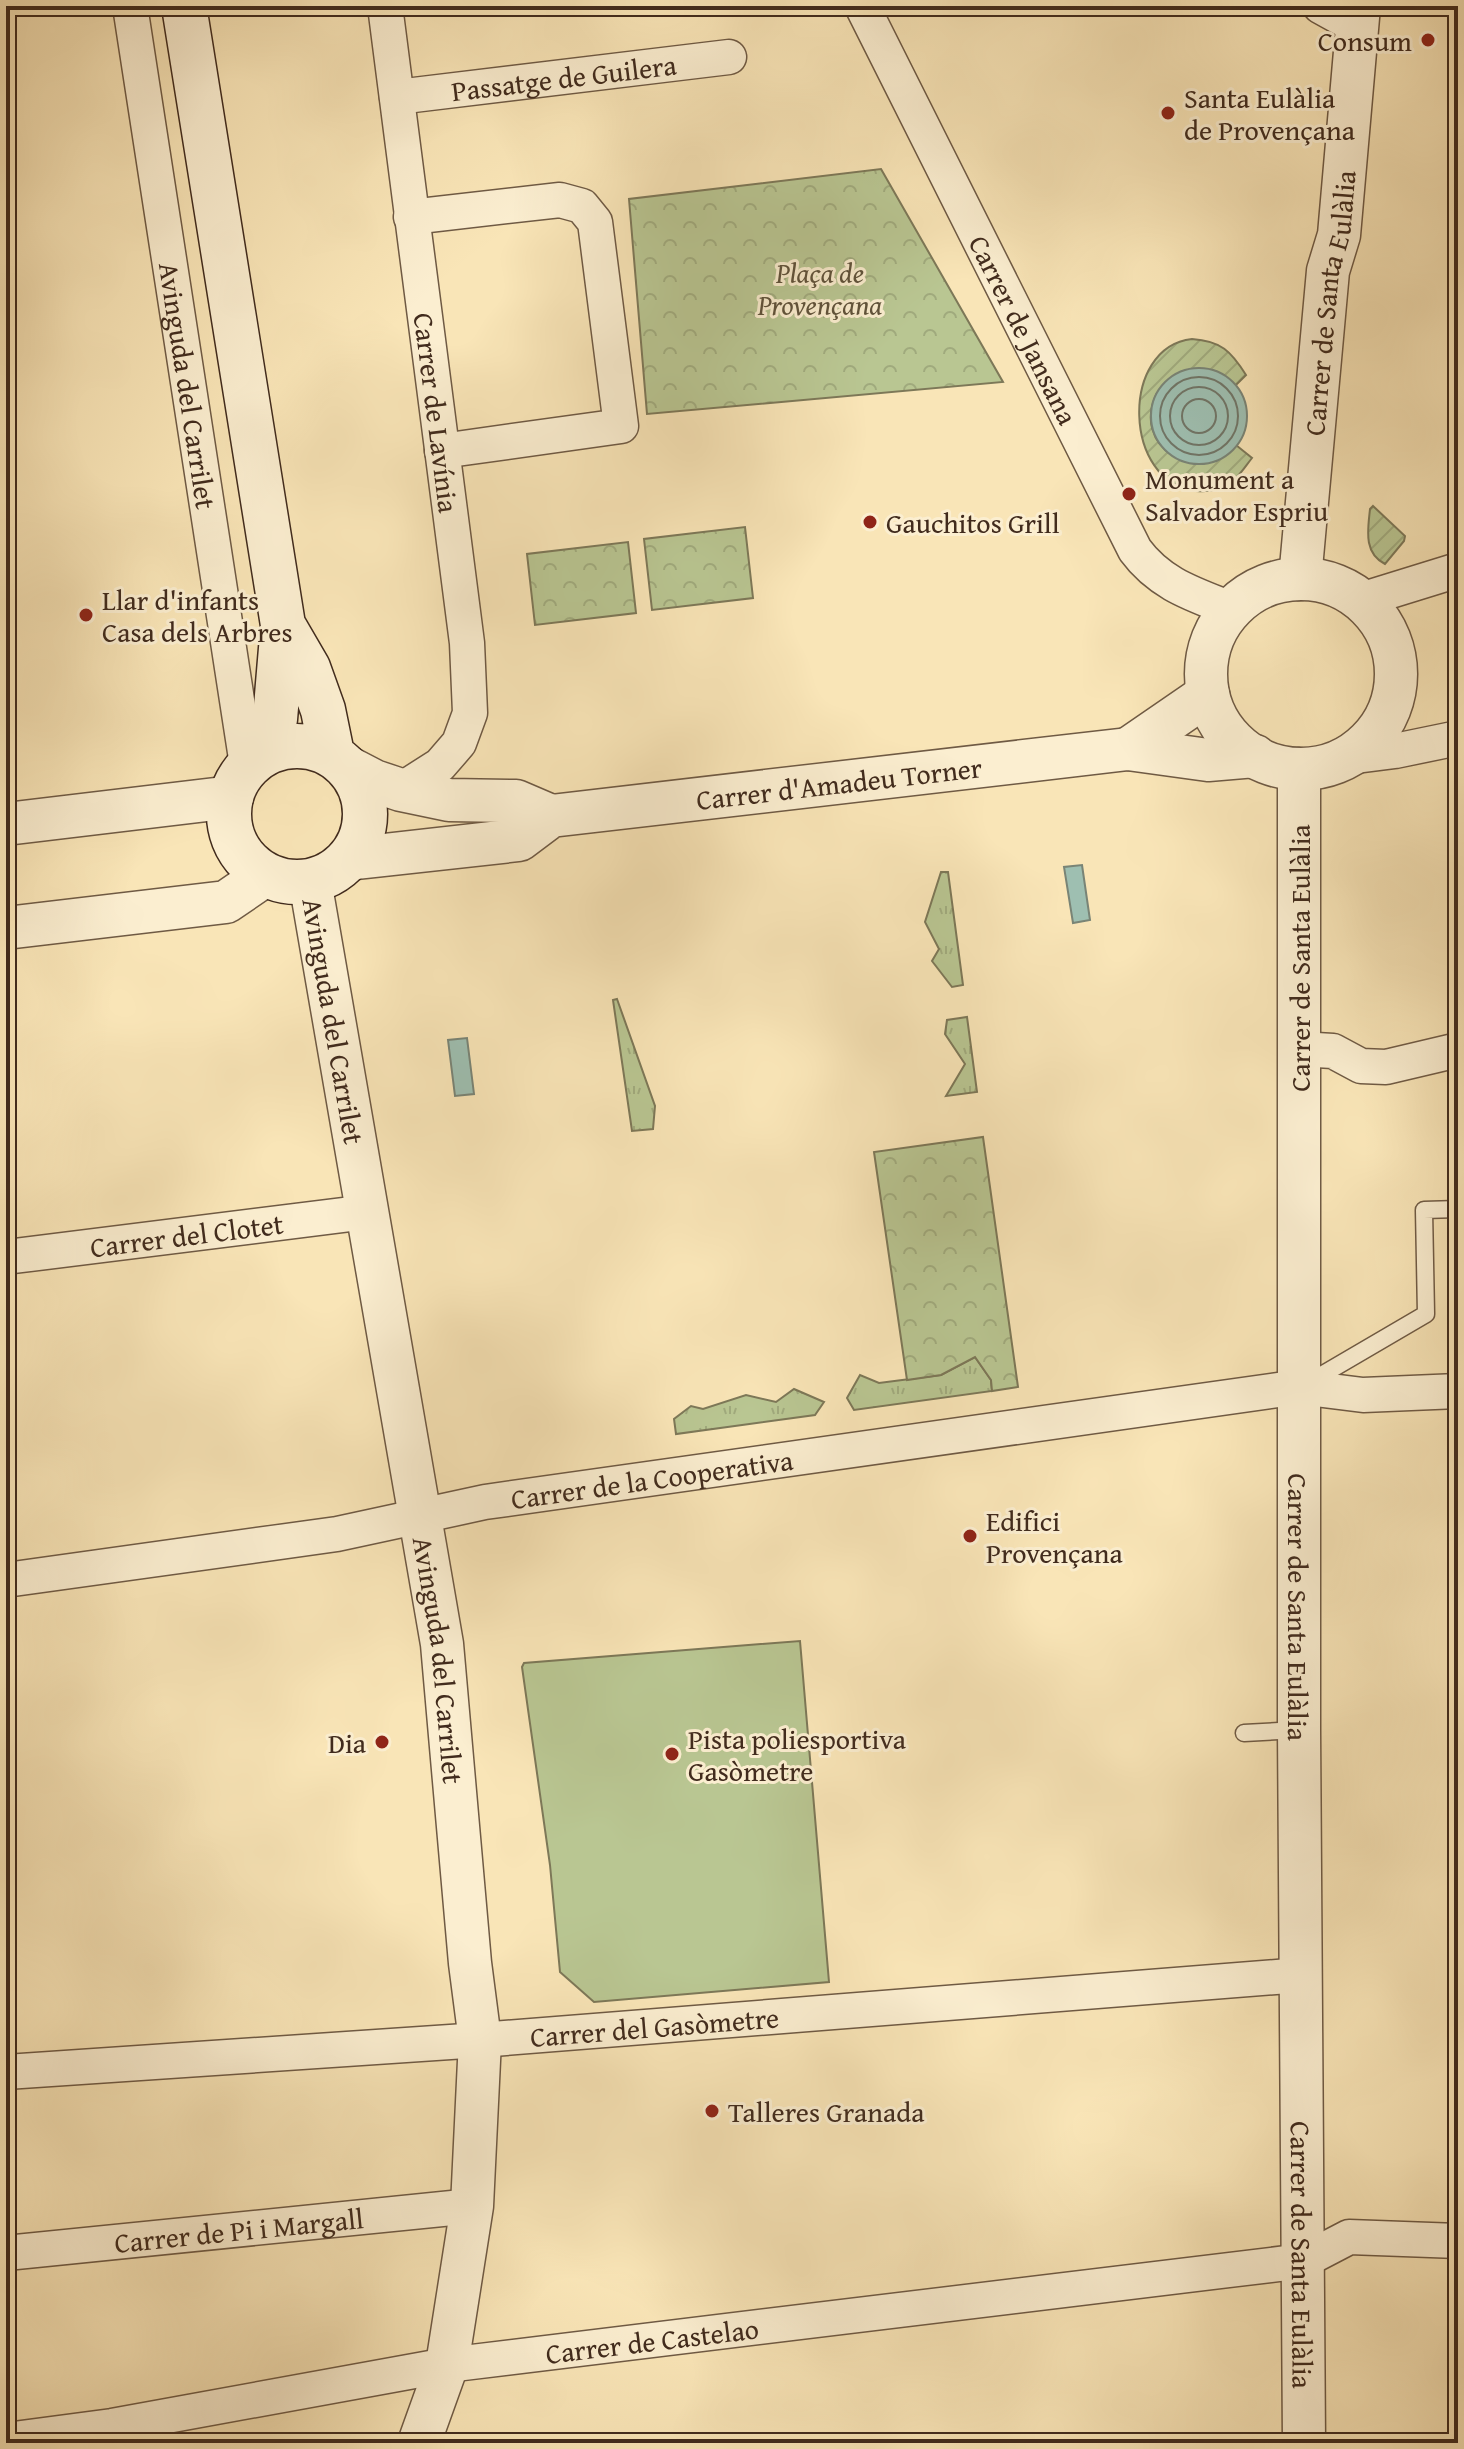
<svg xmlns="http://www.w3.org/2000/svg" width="1464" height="2449" viewBox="0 0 1464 2449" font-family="'Gentium Book Plus',serif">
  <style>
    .grass { fill: url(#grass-tufts); stroke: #7d7858; stroke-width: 2 }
    .park { fill: url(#park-crowns); stroke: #7d7858; stroke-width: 2 }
    .garden { fill: url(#garden-furrows); stroke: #7d7858; stroke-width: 2 }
    .pitch { fill: #b9c692; stroke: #7d7858; stroke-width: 2 }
    .water { fill: #9ebfb1; stroke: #798476; stroke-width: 2 }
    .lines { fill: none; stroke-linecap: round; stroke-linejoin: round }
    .shore { stroke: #707567; stroke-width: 2 }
    .service-casing { stroke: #6f5a44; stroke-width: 19 }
    .minor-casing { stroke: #6f5a44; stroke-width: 37 }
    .tertiary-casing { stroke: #6f5a44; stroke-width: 45 }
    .secondary-casing { stroke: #412b1d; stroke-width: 47 }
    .service { stroke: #fbeed0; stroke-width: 16 }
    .minor { stroke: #fbeed0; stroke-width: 34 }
    .tertiary { stroke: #fbeed0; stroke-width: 42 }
    .secondary { stroke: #fbeed0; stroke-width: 44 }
    .poi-dot { fill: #8f2418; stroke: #fbeed0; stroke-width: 3 }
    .labels { text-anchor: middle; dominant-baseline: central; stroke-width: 6; stroke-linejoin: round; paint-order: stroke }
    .poi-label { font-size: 28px; fill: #412b1d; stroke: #fbeed0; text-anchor: start }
    .street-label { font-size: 28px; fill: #412b1d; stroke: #fbeed0 }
    .park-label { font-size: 28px; font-style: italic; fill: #5f523a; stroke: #fbeed0 }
  </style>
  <defs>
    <pattern id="grass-tufts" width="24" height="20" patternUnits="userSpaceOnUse" patternTransform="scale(2)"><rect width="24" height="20" fill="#b9c692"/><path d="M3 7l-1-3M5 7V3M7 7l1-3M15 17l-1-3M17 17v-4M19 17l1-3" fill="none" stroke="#a0aa7d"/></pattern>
    <pattern id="park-crowns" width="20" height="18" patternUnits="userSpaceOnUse" patternTransform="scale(2)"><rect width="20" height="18" fill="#b9c692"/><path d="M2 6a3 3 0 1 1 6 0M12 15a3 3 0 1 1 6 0" fill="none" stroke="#a0aa7d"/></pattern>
    <pattern id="garden-furrows" width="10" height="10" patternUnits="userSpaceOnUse" patternTransform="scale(2)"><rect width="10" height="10" fill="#b9c692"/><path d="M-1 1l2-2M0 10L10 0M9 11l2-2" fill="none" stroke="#a0aa7d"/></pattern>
  </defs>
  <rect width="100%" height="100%" fill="#f9e5b7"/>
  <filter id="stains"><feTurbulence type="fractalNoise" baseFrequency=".0025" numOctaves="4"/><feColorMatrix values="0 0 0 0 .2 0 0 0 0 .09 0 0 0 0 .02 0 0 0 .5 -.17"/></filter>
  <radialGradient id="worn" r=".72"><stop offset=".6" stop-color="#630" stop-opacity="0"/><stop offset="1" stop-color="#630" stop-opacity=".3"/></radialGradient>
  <path class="grass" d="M941,872H948L963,985L952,987L932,961L939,949L925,922Z
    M617,999L655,1106L653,1129L632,1131L613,1000Z
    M967,1017L977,1092L946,1096L965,1064L945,1034L947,1020Z
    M975,1357L991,1380L992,1391L854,1410L847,1398L860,1375L879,1383L941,1375Z
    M794,1389L824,1402L815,1415L676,1434L674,1419L691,1406L703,1409L746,1395L776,1402Z"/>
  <path class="park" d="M881,169L1003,382L647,414L629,199Z
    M745,527L753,598L652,610L644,539Z
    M628,542L636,613L535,625L527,554Z
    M983,1137L1018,1387L992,1391L991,1380L975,1357L941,1375L907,1380L874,1152Z"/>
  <path class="garden" d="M1192,339C1221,341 1231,351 1246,375L1235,386L1218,373L1157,393C1130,446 1197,488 1236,445L1252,458C1244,468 1238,479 1226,485C1217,491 1207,492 1196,491C1123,484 1119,347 1192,339Z
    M1373,506L1405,536L1404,541L1385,564C1363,553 1368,529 1370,509Z"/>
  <path class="pitch" d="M800,1641L829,1982L594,2002L560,1972L550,1865L522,1667L524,1663Z"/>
  <path class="water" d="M1151 416a48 48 0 1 1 96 0a48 48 0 1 1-96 0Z
    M1082,865L1090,920L1073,923L1064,867Z
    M467,1038L474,1094L455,1096L448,1040Z"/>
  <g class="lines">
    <path class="shore" d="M1160 416a39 39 0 1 1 78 0a39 39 0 1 1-78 0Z
      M1170 416a29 29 0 1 1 58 0a29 29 0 1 1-58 0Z
      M1182 416a17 17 0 1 1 34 0a17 17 0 1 1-34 0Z"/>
    <g class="service-casing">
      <path id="service" d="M1308,1383L1426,1314L1424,1210L1458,1209
        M1244,1733L1297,1730"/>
    </g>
    <g class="minor-casing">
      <g id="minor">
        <path id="s1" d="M130,6L247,765"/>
        <path id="s2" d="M385,6L467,643L470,713L459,743L440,765L401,790"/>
        <path id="s3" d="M862,6L1135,550C1160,584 1193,594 1231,609"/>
        <path d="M1320,6L1358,27"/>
        <path id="s4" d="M397,97L729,57"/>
        <path d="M411,217L560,200L582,206L595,222L621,426L442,451"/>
        <path d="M1361,600L1458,570"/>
        <path d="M1348,757L1395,751L1458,738"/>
        <path d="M1299,1049L1333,1051L1361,1066L1386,1067L1458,1050"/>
        <path id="s5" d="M6,1257L367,1212"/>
        <path id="s6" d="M6,1580L337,1534L485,1502L1299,1387L1363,1395L1458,1391"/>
        <path id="s7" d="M6,2072L480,2040L1301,1975"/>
        <path id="s8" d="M6,2253L472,2206"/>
        <path id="s9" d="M6,2440L112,2426L447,2365L1303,2261L1349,2237L1458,2241"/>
      </g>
    </g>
    <g class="tertiary-casing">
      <g id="tertiary">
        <path id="s10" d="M1300,579L1328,271L1339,235L1359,6"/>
        <circle cx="1301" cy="674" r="95"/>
        <path d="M1128,749L1208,694"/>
        <path d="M349,768L374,781L401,790L449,800L516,801L551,816"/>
        <path id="s11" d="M1299,769V1730L1304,2443"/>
        <path d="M6,824L232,797"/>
        <path id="s12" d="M348,859L519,840L551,816L1128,749L1208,760L1255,756"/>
        <path id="s13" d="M310,881L442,1644L470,1963L480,2040L472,2206L447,2365L419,2443"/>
        <path d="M6,928L226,902L264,876"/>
      </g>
    </g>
    <g class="secondary-casing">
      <path id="secondary" d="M184,6L283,625L275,719L265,752
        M283,625L308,668L323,710L332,754
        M229 814a68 68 0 1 1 136 0a68 68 0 1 1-136 0Z"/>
    </g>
    <use href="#service" class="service"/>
    <use href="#minor" class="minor"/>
    <use href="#tertiary" class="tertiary"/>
    <use href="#secondary" class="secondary"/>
  </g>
  <g class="poi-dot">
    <circle cx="1428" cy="40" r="8"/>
    <circle cx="1168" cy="113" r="8"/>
    <circle cx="1129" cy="494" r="8"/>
    <circle cx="870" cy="522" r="8"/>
    <circle cx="86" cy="615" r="8"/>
    <circle cx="970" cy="1536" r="8"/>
    <circle cx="382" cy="1742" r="8"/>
    <circle cx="672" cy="1754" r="8"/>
    <circle cx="712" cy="2111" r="8"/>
  </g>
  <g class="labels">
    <g class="poi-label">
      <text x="1412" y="40" text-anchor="end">Consum</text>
      <text x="1184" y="97">Santa Eulàlia<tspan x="1184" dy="32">de Provençana</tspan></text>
      <text x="1145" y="478">Monument a<tspan x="1145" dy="32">Salvador Espriu</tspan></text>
      <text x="886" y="522">Gauchitos Grill</text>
      <text x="102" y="599">Llar d'infants<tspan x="102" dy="32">Casa dels Arbres</tspan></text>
      <text x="986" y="1520">Edifici<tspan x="986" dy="32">Provençana</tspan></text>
      <text x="688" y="1738">Pista poliesportiva<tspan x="688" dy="32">Gasòmetre</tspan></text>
      <text x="366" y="1742" text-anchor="end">Dia</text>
      <text x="728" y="2111">Talleres Granada</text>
    </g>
    <g class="street-label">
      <text stroke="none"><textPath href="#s4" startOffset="168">Passatge de Guilera</textPath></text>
      <text stroke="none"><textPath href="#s10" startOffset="278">Carrer de Santa Eulàlia</textPath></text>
      <text stroke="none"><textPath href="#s3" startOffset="362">Carrer de Jansana</textPath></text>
      <text stroke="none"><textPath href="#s1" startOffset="384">Avinguda del Carrilet</textPath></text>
      <text stroke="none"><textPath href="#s2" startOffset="410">Carrer de Lavínia</textPath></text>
      <text stroke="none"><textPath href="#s12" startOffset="502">Carrer d'Amadeu Torner</textPath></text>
      <text transform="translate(1299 958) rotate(-90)">Carrer de Santa Eulàlia</text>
      <text stroke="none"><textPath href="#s13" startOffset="142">Avinguda del Carrilet</textPath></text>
      <text stroke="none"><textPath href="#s5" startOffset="182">Carrer del Clotet</textPath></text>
      <text stroke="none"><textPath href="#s6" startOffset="654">Carrer de la Cooperativa</textPath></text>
      <text stroke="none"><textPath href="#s11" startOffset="838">Carrer de Santa Eulàlia</textPath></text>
      <text stroke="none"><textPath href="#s13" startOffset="790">Avinguda del Carrilet</textPath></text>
      <text stroke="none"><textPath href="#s7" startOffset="650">Carrer del Gasòmetre</textPath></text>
      <text stroke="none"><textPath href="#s8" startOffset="234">Carrer de Pi i Margall</textPath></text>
      <text stroke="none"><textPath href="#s11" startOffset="1486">Carrer de Santa Eulàlia</textPath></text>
      <text stroke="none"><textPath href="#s9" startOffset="654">Carrer de Castelao</textPath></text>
    </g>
    <g class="park-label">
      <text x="820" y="272">Plaça de<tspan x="820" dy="32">Provençana</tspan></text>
    </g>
  </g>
  <rect width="1464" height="2449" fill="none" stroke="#f9e5b7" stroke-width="32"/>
  <rect x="8" y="8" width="1448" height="2433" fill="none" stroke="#412b1d" stroke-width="4"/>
  <rect x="16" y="16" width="1432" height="2417" fill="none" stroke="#412b1d" stroke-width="2"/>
  <rect width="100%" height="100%" filter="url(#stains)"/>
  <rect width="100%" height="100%" fill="url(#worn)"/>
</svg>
